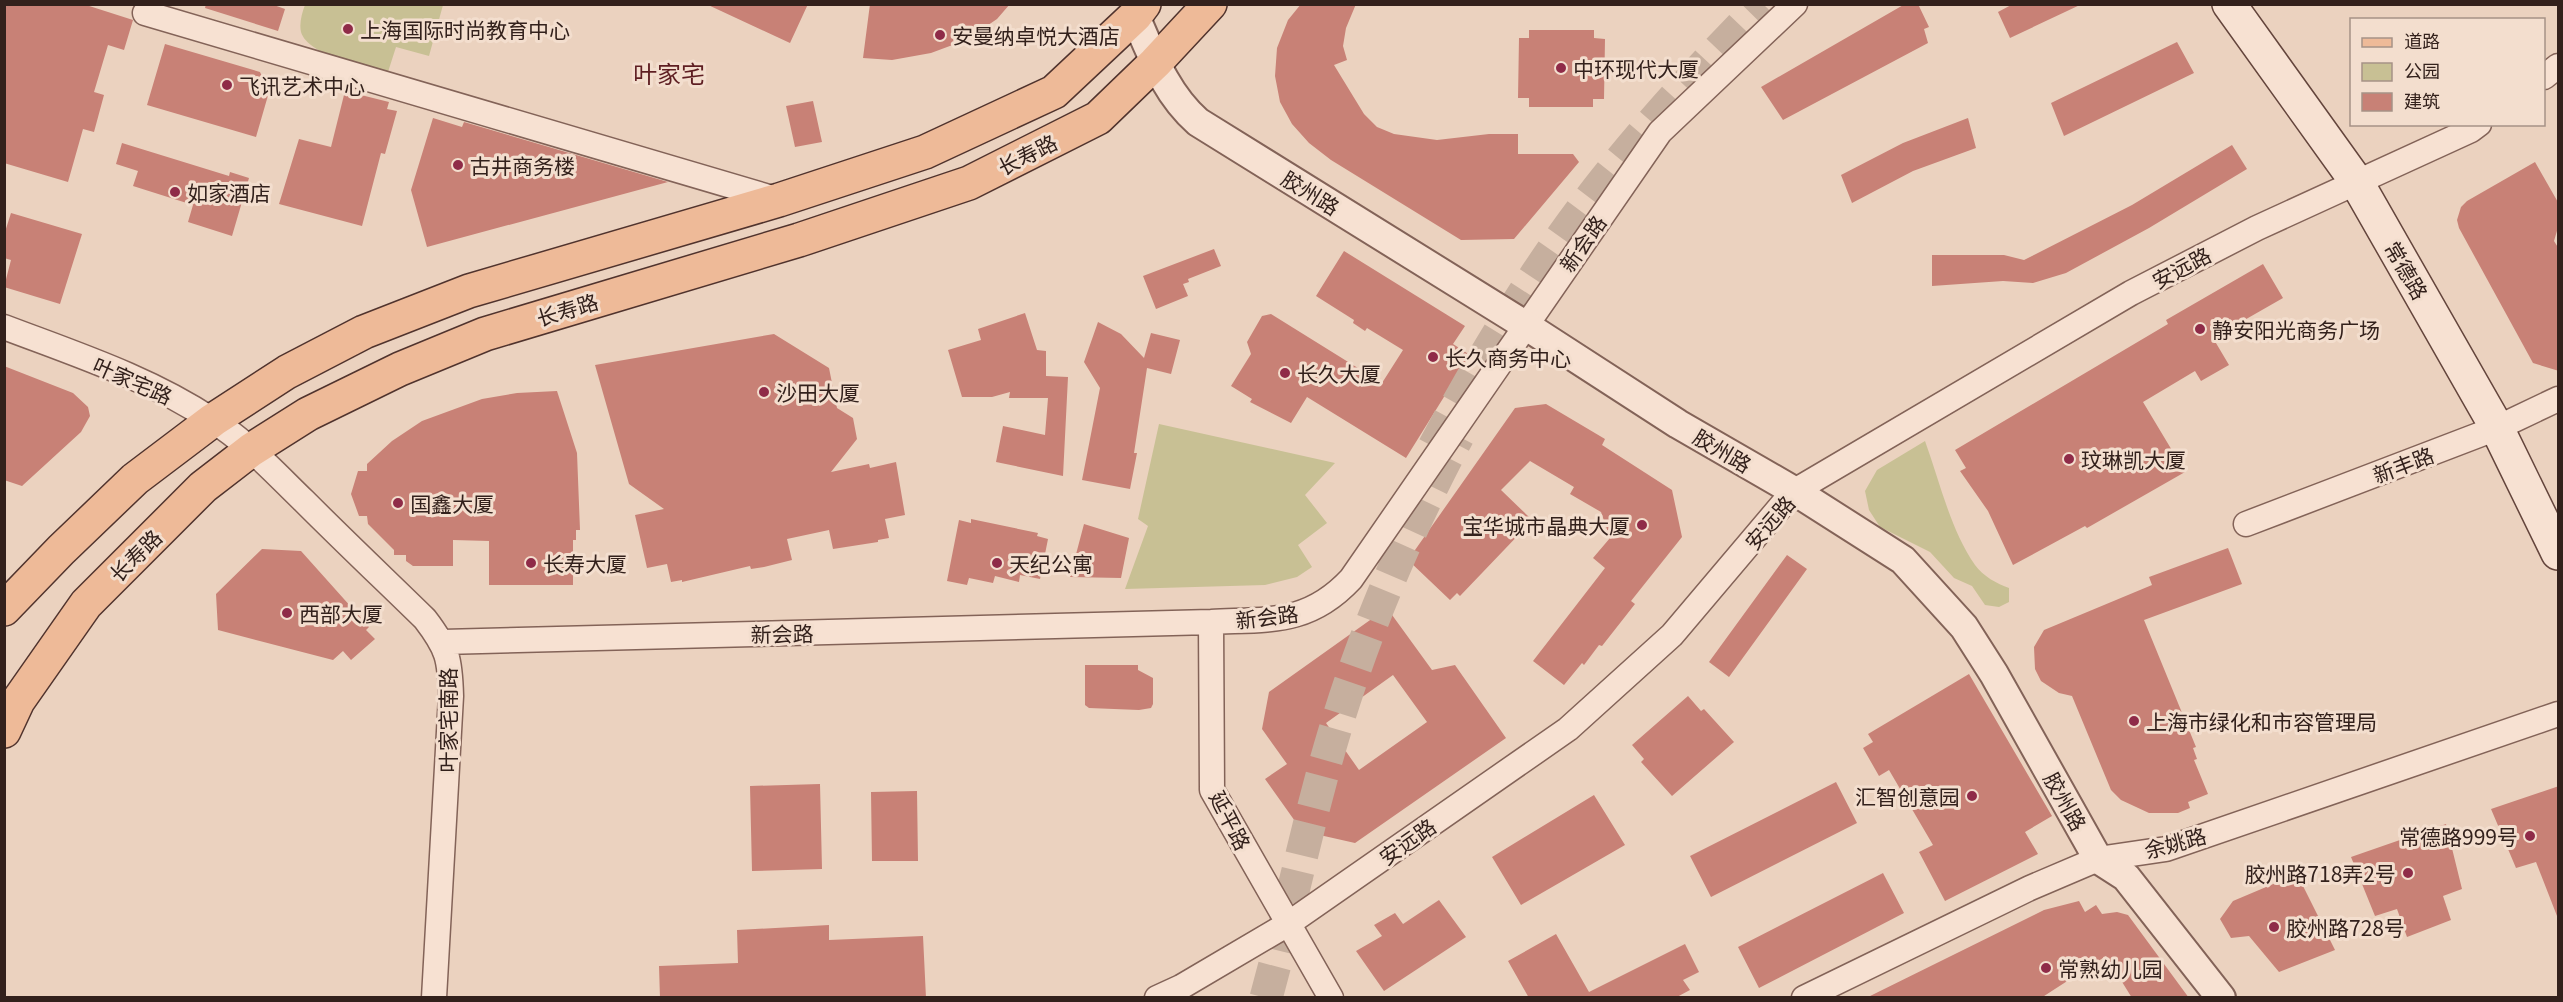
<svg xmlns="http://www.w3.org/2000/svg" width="2563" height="1002" viewBox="0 0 2563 1002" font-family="Georgia,'Noto Sans SC',serif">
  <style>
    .green { fill: #c8c094 }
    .building { fill: #c88176; fill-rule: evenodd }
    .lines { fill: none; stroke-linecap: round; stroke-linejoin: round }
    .trunk-tunnel { stroke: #c6af9e; stroke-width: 33; stroke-dasharray: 33 16; stroke-linecap: butt }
    .minor-casing { stroke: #836358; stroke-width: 27 }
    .tertiary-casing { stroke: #836358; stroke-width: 32 }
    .secondary-casing { stroke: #64453c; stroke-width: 36 }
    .primary-casing { stroke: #50332d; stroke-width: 36 }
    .minor { stroke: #f7e1d2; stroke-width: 24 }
    .tertiary { stroke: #f7e1d2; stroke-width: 28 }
    .secondary { stroke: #f7e1d2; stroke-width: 33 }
    .primary { stroke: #eeba98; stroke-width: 33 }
    .poi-dot { fill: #8f2b48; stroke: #f3dece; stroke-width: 2 }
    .labels { text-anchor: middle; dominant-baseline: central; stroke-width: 6; stroke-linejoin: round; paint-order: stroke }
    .poi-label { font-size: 21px; fill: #33211c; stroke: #f3dece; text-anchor: start }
    .street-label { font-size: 21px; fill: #33211c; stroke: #f3dece }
    .quarter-label { font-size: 24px; fill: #5e1e22; stroke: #f3dece }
  </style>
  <rect width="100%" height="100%" fill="#ebd2bf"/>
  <path class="green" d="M305,5H443L429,56L396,47L388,72C366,66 308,56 301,32C299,23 302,13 305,5Z
    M1159,424L1335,463L1305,495L1327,523L1298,545L1312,567L1297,577L1265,585L1125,589L1148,526L1138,519Z
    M1925,441C1940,482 1950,529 1975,565C1983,576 1997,584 2009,588V602L1999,607L1985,605L1972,586L1954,578L1930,552L1880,527L1869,510L1865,491L1877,470Z"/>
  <path class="building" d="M4,4H83L133,20L124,50L108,45L94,92L104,95L94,132L83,129L68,182L4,163Z
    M206,4H271L285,9L278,31L205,8Z
    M706,4H808L790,43Z
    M870,4H1010L997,19L966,40L931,53L892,60L863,58Z
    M1301,4H1356L1346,28L1343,46L1347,60L1334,65L1364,114L1377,127L1394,134L1437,140L1489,134H1518V154H1573L1579,162L1514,239L1461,240L1331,160L1309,143L1292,124L1280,102L1275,76L1277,48L1288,20Z
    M1905,4H1918L1929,27L1924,29L1928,43L1783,120L1761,87Z
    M2013,4H2082L2010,38L1998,12Z
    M1529,30H1594V38L1605,39L1604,99H1593V107H1529V98H1518L1519,38H1529Z
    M2177,42L2194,73L2064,136L2051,103Z
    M165,44L260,72L269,92L256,137L147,105Z
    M345,91L389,102L387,109L397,111L385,154L381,153L362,226L279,204L299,139L331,147Z
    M813,101L822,142L795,147L786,106Z
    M433,118L462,127L464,122L668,182L427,247L411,190Z
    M1968,118L1976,148L1913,171L1852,203L1841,175L1903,143Z
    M122,143L229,176L230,172L249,178L232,236L188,222L193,205L133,186L138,171L116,164Z
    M2232,145L2247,169L2149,228L2066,273L2033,283L2003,281L1932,286V255H2004L2024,260L2132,205Z
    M2535,162L2559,204V224L2554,241L2559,249V371L2533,363L2459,228L2457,220L2461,207L2467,201Z
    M11,213L82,234L60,304L4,287L11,260L4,258V235Z
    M1214,249L1221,266L1188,279L1189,282L1183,284L1188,296L1156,309L1143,276Z
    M1344,251L1465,326L1453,344L1470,355L1406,458L1307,397L1291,423L1250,402L1252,399L1231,386L1251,354L1247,342L1262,316L1271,314L1382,383L1403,350L1367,328L1365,331L1353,323L1354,320L1316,296Z
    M2263,264L2283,298L2213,338L2229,365L2201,381L2195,371L2143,402L2185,472L2087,528L2085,526L2013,565L1988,511L1960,471L1966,468L1955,450L2168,324L2166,320Z
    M1025,313L1037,350L1046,351V376L1068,377L1063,476L996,462L1003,426L1045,435L1048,398H1009L1010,392L992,397H962L948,350L981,340L978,329Z
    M1098,322L1121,334L1144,358L1151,333L1180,340L1171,374L1147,368L1134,453H1137L1130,489L1082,480L1100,388L1084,362Z
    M774,334L829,368L837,408L853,418L857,439L831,472L869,464L870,468L896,462L905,515L885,519L889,538L878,540V542L833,549L829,530L787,539L792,560L764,567L751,569L750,566L682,582V580L671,582L667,564L647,568L635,515L664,509L629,484L595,365Z
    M4,366L73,393L88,407L90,416L81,432L22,486L4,480Z
    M557,391L577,453L580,530H576V540H573V585H489V541L453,540V566H413L406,561V555H394V550L368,524L367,516H359L351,494L358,471H367V464L392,441L422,421L482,399L517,393Z
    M1546,404L1605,439L1602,445L1672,490L1682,537L1631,601L1635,604L1602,646L1599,645L1584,665L1582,663L1564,685L1533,661L1605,568L1593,558L1610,538L1601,512L1570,494L1574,487L1530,461L1501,490L1529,517L1522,524L1526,527L1460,596L1457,593L1450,600L1408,560L1515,408Z
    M971,519L1038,533L1037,536L1048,539L1040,579L1020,575L1019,582L995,576L993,583L969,578L967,585L947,581L959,520L971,523Z
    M1084,524L1129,538L1121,578L1070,577Z
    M2228,548L2242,584L2144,620L2196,747L2193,748L2197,759L2194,760L2208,794L2188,802L2190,808L2178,813H2149L2121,800L2111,790L2072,696L2059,693L2041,681L2035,669L2034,647L2044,630L2152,585L2149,577Z
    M262,549L301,551L369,627L366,630L375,639L351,660L343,651L333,660L218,630L216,594Z
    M1787,555L1807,569L1729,677L1709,662Z
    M1387,608L1432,670L1455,665L1506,738L1355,843L1302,831L1265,779L1287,764L1262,729L1269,692ZM1393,675L1427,722L1359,770L1326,723Z
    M1085,665H1138V670L1153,678V704L1151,708L1139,710L1089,708L1085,705Z
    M1969,674L2052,816L2025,832L2038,854L1945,901L1919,852L1933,845L1889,770L1879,776L1863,748L1873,742L1868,734Z
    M1688,696L1701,711L1704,709L1734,742L1672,796L1641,762L1644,759L1632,745Z
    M1836,782L1857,823L1711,897L1690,856Z
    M820,784L822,869L752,871L750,786Z
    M2559,786V916H2557L2536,862L2516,868L2491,809Z
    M917,791L918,861H872L871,792Z
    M1594,795L1625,845L1521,905L1492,857Z
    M2446,824L2462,889L2443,896L2451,920L2407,937L2397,909L2375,916L2351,857Z
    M1883,873L1904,913L1759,988L1738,947Z
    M2297,874L2335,950L2279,972L2249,936L2231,938L2220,919L2233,901Z
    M1439,900L1466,937L1384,991L1356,951L1382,936L1374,925L1395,913L1403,924Z
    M2079,901L2085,912L2096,905L2102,914L2117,912L2128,915L2189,998H2132L2106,956L2041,998H1866L2044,910Z
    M829,925V940L923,936L926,998H660L659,966L738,963L737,930Z
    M1556,934L1589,992L1685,944L1699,972L1683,980L1690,990L1675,998H1529L1508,961Z"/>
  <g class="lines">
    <path class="trunk-tunnel" d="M1434,447C1483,355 1539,263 1604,181C1653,119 1707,61 1763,4
      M1266,998C1289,914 1306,830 1330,747C1361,639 1405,536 1458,436"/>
    <g class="minor-casing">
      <path id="minor" d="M145,13L779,200
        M2544,77L2558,66
        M4,327C75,354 149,378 212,420C247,442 275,473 304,501C344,541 385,580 425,619C448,649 450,659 451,696L434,998
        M2246,524L2497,428L2558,399
        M1211,622L1212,790L1331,998
        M443,642L1211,622C1269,619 1308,625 1351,579L1660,132L1795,4
        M1157,998L1181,987L1288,924L1568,729L1672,635L1793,492L2131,293L2257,228L2471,130L2479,124
        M1804,998L2030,888L2098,859L2166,849L2558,714"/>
    </g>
    <g class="tertiary-casing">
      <path id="tertiary" d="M1135,16C1152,55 1166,94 1198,122L1525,325L1678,424L1801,495L1903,560L1964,627L1994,674L2098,859L2126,877L2221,998"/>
    </g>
    <g class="secondary-casing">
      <path id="secondary" d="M2229,4L2356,181L2497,428L2558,553"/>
    </g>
    <g class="primary-casing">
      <path id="primary" d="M4,609L61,550L135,479L213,420L287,372L364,332L469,291L779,200L925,152L1054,92L1135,16L1144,4
        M4,731L18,701L86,604L203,487L251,450L308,414L400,369L485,334L799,240L969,183L1098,118L1155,63L1210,4"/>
    </g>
    <use href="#minor" class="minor"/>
    <use href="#tertiary" class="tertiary"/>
    <use href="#secondary" class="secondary"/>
    <use href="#primary" class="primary"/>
  </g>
  <g class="poi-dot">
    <circle cx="348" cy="29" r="6"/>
    <circle cx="940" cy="35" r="6"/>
    <circle cx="1561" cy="68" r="6"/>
    <circle cx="227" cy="85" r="6"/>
    <circle cx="458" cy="165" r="6"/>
    <circle cx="175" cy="192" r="6"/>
    <circle cx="2200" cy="329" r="6"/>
    <circle cx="1433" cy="357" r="6"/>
    <circle cx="1285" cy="373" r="6"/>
    <circle cx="764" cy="392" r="6"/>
    <circle cx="2069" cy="459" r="6"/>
    <circle cx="398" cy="503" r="6"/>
    <circle cx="1642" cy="525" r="6"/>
    <circle cx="531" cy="563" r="6"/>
    <circle cx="997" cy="563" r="6"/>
    <circle cx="287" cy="613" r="6"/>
    <circle cx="2134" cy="721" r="6"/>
    <circle cx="1972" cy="796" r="6"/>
    <circle cx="2530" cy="836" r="6"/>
    <circle cx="2408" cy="873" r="6"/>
    <circle cx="2274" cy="927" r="6"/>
    <circle cx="2046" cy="968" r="6"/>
  </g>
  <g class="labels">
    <g class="poi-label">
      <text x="360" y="29">上海国际时尚教育中心</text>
      <text x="952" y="35">安曼纳卓悦大酒店</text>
      <text x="1573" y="68">中环现代大厦</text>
      <text x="239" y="85">飞讯艺术中心</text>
      <text x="470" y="165">古井商务楼</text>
      <text x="187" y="192">如家酒店</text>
      <text x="2212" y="329">静安阳光商务广场</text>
      <text x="1445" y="357">长久商务中心</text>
      <text x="1297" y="373">长久大厦</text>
      <text x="776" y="392">沙田大厦</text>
      <text x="2081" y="459">玟琳凯大厦</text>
      <text x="410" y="503">国鑫大厦</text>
      <text x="1630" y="525" text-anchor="end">宝华城市晶典大厦</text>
      <text x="543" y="563">长寿大厦</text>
      <text x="1009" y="563">天纪公寓</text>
      <text x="299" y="613">西部大厦</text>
      <text x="2146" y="721">上海市绿化和市容管理局</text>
      <text x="1960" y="796" text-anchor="end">汇智创意园</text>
      <text x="2518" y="836" text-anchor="end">常德路999号</text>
      <text x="2396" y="873" text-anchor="end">胶州路718弄2号</text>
      <text x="2286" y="927">胶州路728号</text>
      <text x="2058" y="968">常熟幼儿园</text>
    </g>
    <g class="street-label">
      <text transform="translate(1027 154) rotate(-27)">长寿路</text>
      <text transform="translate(1311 192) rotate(32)">胶州路</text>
      <text transform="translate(1582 243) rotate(-55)">新会路</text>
      <text transform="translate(2181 267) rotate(-28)">安远路</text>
      <text transform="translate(2407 270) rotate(60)">常德路</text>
      <text transform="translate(567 309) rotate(-17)">长寿路</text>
      <text transform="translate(133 380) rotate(24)">叶家宅路</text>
      <text transform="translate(1723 450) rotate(31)">胶州路</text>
      <text transform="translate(2403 464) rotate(-21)">新丰路</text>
      <text transform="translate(1769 522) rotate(-49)">安远路</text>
      <text transform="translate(135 555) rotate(-45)">长寿路</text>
      <text transform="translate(1267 616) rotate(-7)">新会路</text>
      <text transform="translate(782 633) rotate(-1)">新会路</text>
      <text transform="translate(447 720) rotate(-90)">叶家宅南路</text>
      <text transform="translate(2066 801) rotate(61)">胶州路</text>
      <text transform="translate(1231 820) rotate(63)">延平路</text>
      <text transform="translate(1407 841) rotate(-35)">安远路</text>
      <text transform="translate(2175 842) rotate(-15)">余姚路</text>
    </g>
    <g class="quarter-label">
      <text x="669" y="72">叶家宅</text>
    </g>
  </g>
  <rect width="2563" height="1002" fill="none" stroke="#33211c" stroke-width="12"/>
  <rect x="2350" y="18" width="195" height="108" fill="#f3dece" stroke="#a69287" stroke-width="1.5"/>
  <rect x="2362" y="38" width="30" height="9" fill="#eeba98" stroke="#a69287" stroke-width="1.5"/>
  <text x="2404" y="48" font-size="18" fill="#33211c">道路</text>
  <rect x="2362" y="63" width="30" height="18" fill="#c8c094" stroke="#a69287" stroke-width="1.5"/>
  <text x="2404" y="78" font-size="18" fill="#33211c">公园</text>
  <rect x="2362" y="93" width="30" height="18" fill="#c88176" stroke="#a69287" stroke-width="1.5"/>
  <text x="2404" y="108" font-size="18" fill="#33211c">建筑</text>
</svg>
